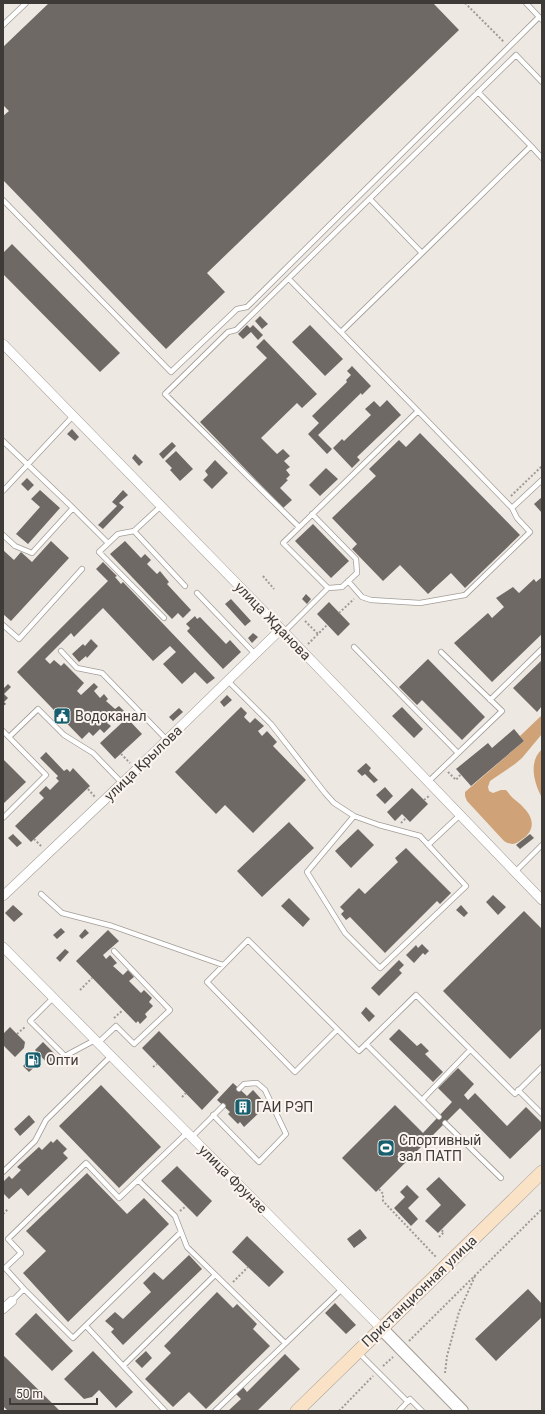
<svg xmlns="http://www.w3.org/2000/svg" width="545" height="1414" viewBox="0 0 545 1414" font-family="Roboto,sans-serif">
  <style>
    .forest { fill: #cfa377 }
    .building { fill: #6e6964 }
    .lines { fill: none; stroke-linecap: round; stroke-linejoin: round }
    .service-casing { stroke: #a29c97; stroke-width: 6 }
    .minor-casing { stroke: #a29c97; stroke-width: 10 }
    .tertiary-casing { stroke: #a29c97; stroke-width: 14 }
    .secondary-casing { stroke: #a29c97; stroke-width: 14 }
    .path { stroke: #9e9995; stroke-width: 2; stroke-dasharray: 2 2; stroke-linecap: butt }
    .service { stroke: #fff; stroke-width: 4.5 }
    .minor { stroke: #fff; stroke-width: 9 }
    .tertiary { stroke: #fff; stroke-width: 12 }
    .secondary { stroke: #fae2c6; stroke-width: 13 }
    .labels { text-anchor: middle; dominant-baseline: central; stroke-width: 4; stroke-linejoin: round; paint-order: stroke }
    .street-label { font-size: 14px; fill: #3d3a38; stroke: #fcf5ef }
    .poi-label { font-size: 14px; fill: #3d3a38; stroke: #fcf5ef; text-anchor: start }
  </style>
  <rect width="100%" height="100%" fill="#eee8e2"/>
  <path class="forest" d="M542,715V734L522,758L515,764L490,781L488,787L489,791L493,793L501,790H506C509,793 510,796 514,799C517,802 521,804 523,807C535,819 535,831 521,840C515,845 510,845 504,841L467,801L465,796V792L524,741L520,736Z
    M542,749V798C534,783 528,762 542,749Z"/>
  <path class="building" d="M49,3H433L459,30L207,273L225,292L166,349L3,180V116L9,111L3,105V47Z
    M12,244L120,353L100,372L3,274V253Z
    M260,316L268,324L262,329L255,321Z
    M247,325L250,328L253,325L263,335L258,340L251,332L243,339L238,334Z
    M310,325L343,359L325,376L292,342Z
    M264,339L317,394L302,408L297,403L261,438L277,454L283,449L290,456L284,461L290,467L286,470L290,475L286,479L288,480L280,488L292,500L283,508L200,422L267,358L256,347Z
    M352,366L371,386L362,395L361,393L318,435L332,449L327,454L308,434L319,423L312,416L347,382L346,380L351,375L347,371Z
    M387,400L401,415L357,457L360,460L352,468L333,448L342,439L344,441L371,415L365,409L374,401L380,407Z
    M72,429L79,437L75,441L67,434Z
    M420,433L520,535L465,588L451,573L428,594L400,565L383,581L352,549L357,544L332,518L376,476L369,469L399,440L406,447Z
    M172,442L176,446L163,459L159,454Z
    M176,451L193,469L180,481L170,470L172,468L165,461Z
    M135,454L143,462L139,466L132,458Z
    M215,460L228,473L212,489L203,480L208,475L205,471Z
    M326,468L338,479L320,496L309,485Z
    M27,478L34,485L28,491L21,484Z
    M40,490L60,508L28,544L16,534L40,507L31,499Z
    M123,490L128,495L119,503L124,507L103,529L98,525L117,506L112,502Z
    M542,497V513L534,504Z
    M313,524L349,561L331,578L295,541Z
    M51,541L69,558L11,621L3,614V550L14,560L21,552L32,562Z
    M125,541L141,558L145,554L151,560L147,564L157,574L160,571L169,582L167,584L191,610L183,618L178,613L172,619L110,554Z
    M103,562L117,576L115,577L121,584L123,582L215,678L207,684L195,672L182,684L163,664L176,652L170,646L153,661L103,608L74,637L71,633L45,659L50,664L54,660L61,666L64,663L84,683L77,691L81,695L94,683L98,687L94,691L100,698L104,694L108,699L106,701L115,709L119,706L125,712L117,720L114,717L107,723L111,726L104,733L100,729L93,736L89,732L82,739L17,672L108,581L96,569Z
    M542,577V634L492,682L454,643L488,613L492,618L504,607L496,598L513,587L519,593L534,579L536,582Z
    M306,594L311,599L307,604L302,599Z
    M231,599L251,621L245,626L225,604Z
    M329,602L350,624L338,636L317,614Z
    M195,616L197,619L200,617L226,644L230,640L241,652L223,669L187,631L190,628L186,624Z
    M253,633L258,637L252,643L248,638Z
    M91,639L98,646L87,658L86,656L79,662L72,654L83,644L85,646Z
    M428,659L485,717L462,740L422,700L417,705L399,687Z
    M542,660V706L537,712L513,688Z
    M8,684L11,687L4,694L8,698L4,702L6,704L3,706V689Z
    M227,695L232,700L224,707L220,702Z
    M241,707L247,713L244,717L250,723L255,718L264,726L258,731L262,736L267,731L277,742L273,746L306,780L253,833L225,805L216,814L175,772Z
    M402,707L423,729L414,738L392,716Z
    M179,708L183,712L173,721L169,717Z
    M127,718L142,734L115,759L100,743Z
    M514,729L524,741L471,786L456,769L488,743L492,748Z
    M46,752L64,771L67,769L70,772L73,768L90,786L31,842L15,826L44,798L39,793L46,786L50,790L59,781L56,778L58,776L40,758Z
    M3,759L26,782L3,804Z
    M366,763L371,768L369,771L378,780L374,783L365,774L362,776L357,771Z
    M385,787L393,796L385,804L376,795Z
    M412,788L428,804L410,822L402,814L395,821L387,812Z
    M289,822L314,848L262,897L237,871Z
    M358,829L374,845L351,868L335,851Z
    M13,834L22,843L17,847L8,838Z
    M530,834L534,838L520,849L516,845Z
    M406,848L451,893L440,904L437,901L385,953L350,917L346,920L341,914L344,911L340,907L359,888L365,894L398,862L395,858Z
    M493,895L506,907L498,915L486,902Z
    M289,898L310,919L303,927L281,906Z
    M13,905L23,914L14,922L5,913Z
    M461,905L468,913L464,917L456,910Z
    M524,911L542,929V1028L510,1059L443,991Z
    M61,928L65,932L57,939L53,935Z
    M85,929L89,933L82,939L79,936Z
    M108,930L119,941L103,955L106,959L110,955L117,963L113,966L123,975L128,970L134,977L129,981L141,993L144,990L152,998L149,1002L153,1006L145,1014L147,1017L140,1024L138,1021L136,1023L76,961Z
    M422,944L429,951L425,955L423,953L414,963L406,955L416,945L418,948Z
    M65,949L69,952L60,962L56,958Z
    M399,960L404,965L399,970L402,973L379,996L371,988Z
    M366,1007L375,1016L369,1022L361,1013Z
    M10,1027L25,1042L24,1048L15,1057L4,1046L3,1047V1034Z
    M399,1029L417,1046L421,1043L429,1051L425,1054L443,1072L433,1082L389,1039Z
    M159,1031L219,1092L202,1110L142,1048Z
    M43,1042L57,1056L49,1065L35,1050Z
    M33,1055L40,1062L29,1072L23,1066Z
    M458,1068L474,1084L464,1095L468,1100L475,1093L507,1126L526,1107L542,1123V1128L510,1159L460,1108L376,1192L342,1158L395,1105L423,1133L452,1102L438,1088Z
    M233,1083L247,1096L253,1090L262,1100L256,1106L261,1111L244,1127L240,1122L238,1124L228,1114L230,1112L217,1100Z
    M101,1085L161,1147L119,1188L59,1126Z
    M29,1115L35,1122L20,1136L14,1129Z
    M57,1139L67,1149L63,1153L68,1158L28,1196L21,1188L9,1199L3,1193V1182L9,1176L12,1179L21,1170L17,1167L39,1147L42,1150L51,1141L53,1143Z
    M177,1166L212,1201L197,1217L161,1181Z
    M87,1173L127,1214L144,1198L169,1224L68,1322L23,1273L46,1251L26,1231Z
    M439,1177L466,1205L438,1233L425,1221L441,1205L426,1189Z
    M407,1185L419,1197L408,1208L418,1219L411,1226L394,1208L405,1197L400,1192Z
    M360,1229L367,1238L354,1248L347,1239Z
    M247,1236L284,1272L269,1287L232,1252Z
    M189,1255L202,1269L123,1345L111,1332L114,1329L105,1321L115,1312L123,1319L151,1292L143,1283L154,1272L163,1280Z
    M528,1289L542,1304V1317L496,1361L475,1339Z
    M217,1292L233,1308L237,1304L257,1324L253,1329L270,1346L206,1409L189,1392L173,1407L145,1379L171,1353L164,1346Z
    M335,1303L356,1325L346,1334L325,1313Z
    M36,1313L73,1351L52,1371L15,1334Z
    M93,1351L133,1392L116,1408L99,1390L92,1397L84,1399L64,1379Z
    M146,1351L152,1358L142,1368L135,1361Z
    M285,1354L300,1369L257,1411H228L241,1399L236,1394L243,1387L247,1392Z
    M3,1355L60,1411H8L3,1406Z"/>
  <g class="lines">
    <g class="service-casing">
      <path id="service" d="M526,3L542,20
        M3,25L26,3
        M531,146L542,158
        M3,200L171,372L237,309L247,307L539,17
        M422,253L531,146L478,92
        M341,332L422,253L370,199
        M418,411L512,508L542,480
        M3,441L73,508L32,553L15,546L3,535
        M3,491L73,416
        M161,506L134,531L185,586
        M73,508L108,543
        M312,514L356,559L357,573L342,587L328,588
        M299,527L165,394L228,332L236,330L516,55L542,82
        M134,531L118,534L99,552L164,618
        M348,581L362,597L371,600L420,603L465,595L530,532L517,518L512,508
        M197,593L255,654
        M3,625L19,639L82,569
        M284,632L328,588L283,543L418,411L289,279
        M354,647L458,753
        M61,651L77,668L102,673L167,740
        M228,681L271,724L325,793L334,803L354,816L379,825L420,836L466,886L380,968L345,933L307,872L354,816
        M490,700L542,649
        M3,731L46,775L3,818
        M9,737L38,709L64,735L93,753L122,783
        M428,782L502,711L441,652
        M428,845L460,815
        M515,872L542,845
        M41,894L62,913L112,926L223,965
        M53,998L30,1021L65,1056L95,1040
        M337,1030L295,1072L207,982L248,940L359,1051L416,995L515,1094L542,1067
        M98,1043L116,1026L134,1044L170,1010L114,951
        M366,1044L422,1100
        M518,1090L542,1114
        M213,1115L259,1162L286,1134L265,1090L257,1083L244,1084L239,1089
        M439,1117L422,1100L470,1050
        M445,1123L501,1178
        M192,1137L223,1106
        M3,1172L35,1141L46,1120L111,1056
        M138,1180L175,1216L187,1247L285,1343
        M24,1289L73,1338L181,1232
        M12,1301L24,1289L5,1268L21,1253L8,1239L86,1163L119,1198L187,1133
        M86,1326L165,1411
        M358,1352L408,1402
        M123,1366L215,1275
        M215,1411L342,1289
        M399,1411L410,1399L422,1411"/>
    </g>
    <g class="minor-casing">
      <path id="minor" d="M3,344L284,632L542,900
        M3,896L136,770L281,629
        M3,947L381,1328
        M3,1309L12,1301"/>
    </g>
    <g class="tertiary-casing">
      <path id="tertiary" d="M381,1328L462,1411"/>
    </g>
    <g class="secondary-casing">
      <path id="secondary" d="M297,1411L542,1172"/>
    </g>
    <path class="path" d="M465,3L504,42
      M511,496L542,466
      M263,576L274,589
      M339,613L354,599
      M305,621L318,634
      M308,644L327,625
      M121,754L130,763
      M448,772L456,780L461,774
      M88,789L95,797
      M424,800L429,796
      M401,823L406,818
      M34,839L42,847
      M80,990L92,978
      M114,1018L123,1010
      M17,1034L25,1027
      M153,1067L157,1064
      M182,1097L186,1093
      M379,1189L383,1194V1201L436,1257
      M180,1211L186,1206
      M3,1214L8,1209
      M439,1237L444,1232L441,1230
      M233,1282L248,1267
      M409,1341L542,1209
      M383,1366L393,1357
      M445,1373L447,1356L459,1312L475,1276
      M339,1411L373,1376"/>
    <use href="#service" class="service"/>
    <use href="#minor" class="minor"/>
    <use href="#tertiary" class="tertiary"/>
    <use href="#secondary" class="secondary"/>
  </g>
  <defs>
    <g id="civic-square" transform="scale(0.9)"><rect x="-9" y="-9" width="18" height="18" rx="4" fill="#175f6f" stroke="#fcf5ef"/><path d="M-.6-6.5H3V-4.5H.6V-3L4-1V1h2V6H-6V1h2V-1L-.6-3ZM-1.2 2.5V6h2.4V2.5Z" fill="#fff"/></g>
    <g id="fuel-square" transform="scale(0.9)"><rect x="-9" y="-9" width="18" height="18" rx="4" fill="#175f6f" stroke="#fcf5ef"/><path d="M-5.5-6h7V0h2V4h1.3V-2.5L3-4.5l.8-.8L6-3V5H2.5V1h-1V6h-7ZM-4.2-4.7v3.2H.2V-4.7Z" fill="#fff"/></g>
    <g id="building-square" transform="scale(0.9)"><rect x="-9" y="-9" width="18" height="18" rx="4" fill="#175f6f" stroke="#fcf5ef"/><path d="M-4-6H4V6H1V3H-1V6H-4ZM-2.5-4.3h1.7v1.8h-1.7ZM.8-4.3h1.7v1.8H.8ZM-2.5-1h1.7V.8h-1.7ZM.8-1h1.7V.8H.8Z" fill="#fff"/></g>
    <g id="stadium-square" transform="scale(0.9)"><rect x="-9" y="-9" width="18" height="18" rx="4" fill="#175f6f" stroke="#fcf5ef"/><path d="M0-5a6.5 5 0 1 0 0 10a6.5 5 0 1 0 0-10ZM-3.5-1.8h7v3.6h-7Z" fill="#fff"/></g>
  </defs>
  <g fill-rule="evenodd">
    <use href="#civic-square" x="62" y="716"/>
    <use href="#fuel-square" x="33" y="1060"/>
    <use href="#building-square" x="243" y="1107"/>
    <use href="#stadium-square" x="386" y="1148"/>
  </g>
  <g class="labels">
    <g class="street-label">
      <text transform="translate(273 621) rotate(46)">улица Жданова</text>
      <text transform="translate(143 763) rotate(-44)">улица Крылова</text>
      <text transform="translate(233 1179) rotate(45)">улица Фрунзе</text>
      <text transform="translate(419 1291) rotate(-44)">Пристанционная улица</text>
    </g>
    <g class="poi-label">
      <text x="75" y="716">Водоканал</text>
      <text x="46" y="1060">Опти</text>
      <text x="256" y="1107">ГАИ РЭП</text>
      <text x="399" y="1140">Спортивный<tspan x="399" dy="16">зал ПАТП</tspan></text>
    </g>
  </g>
  <rect width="545" height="1414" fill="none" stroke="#3d3a38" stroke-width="8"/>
  <path d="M10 1398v6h87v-6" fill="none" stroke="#3d3a38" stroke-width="2"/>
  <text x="16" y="1398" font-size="12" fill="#3d3a38" stroke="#fcf5ef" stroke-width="3" paint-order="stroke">50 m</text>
</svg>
